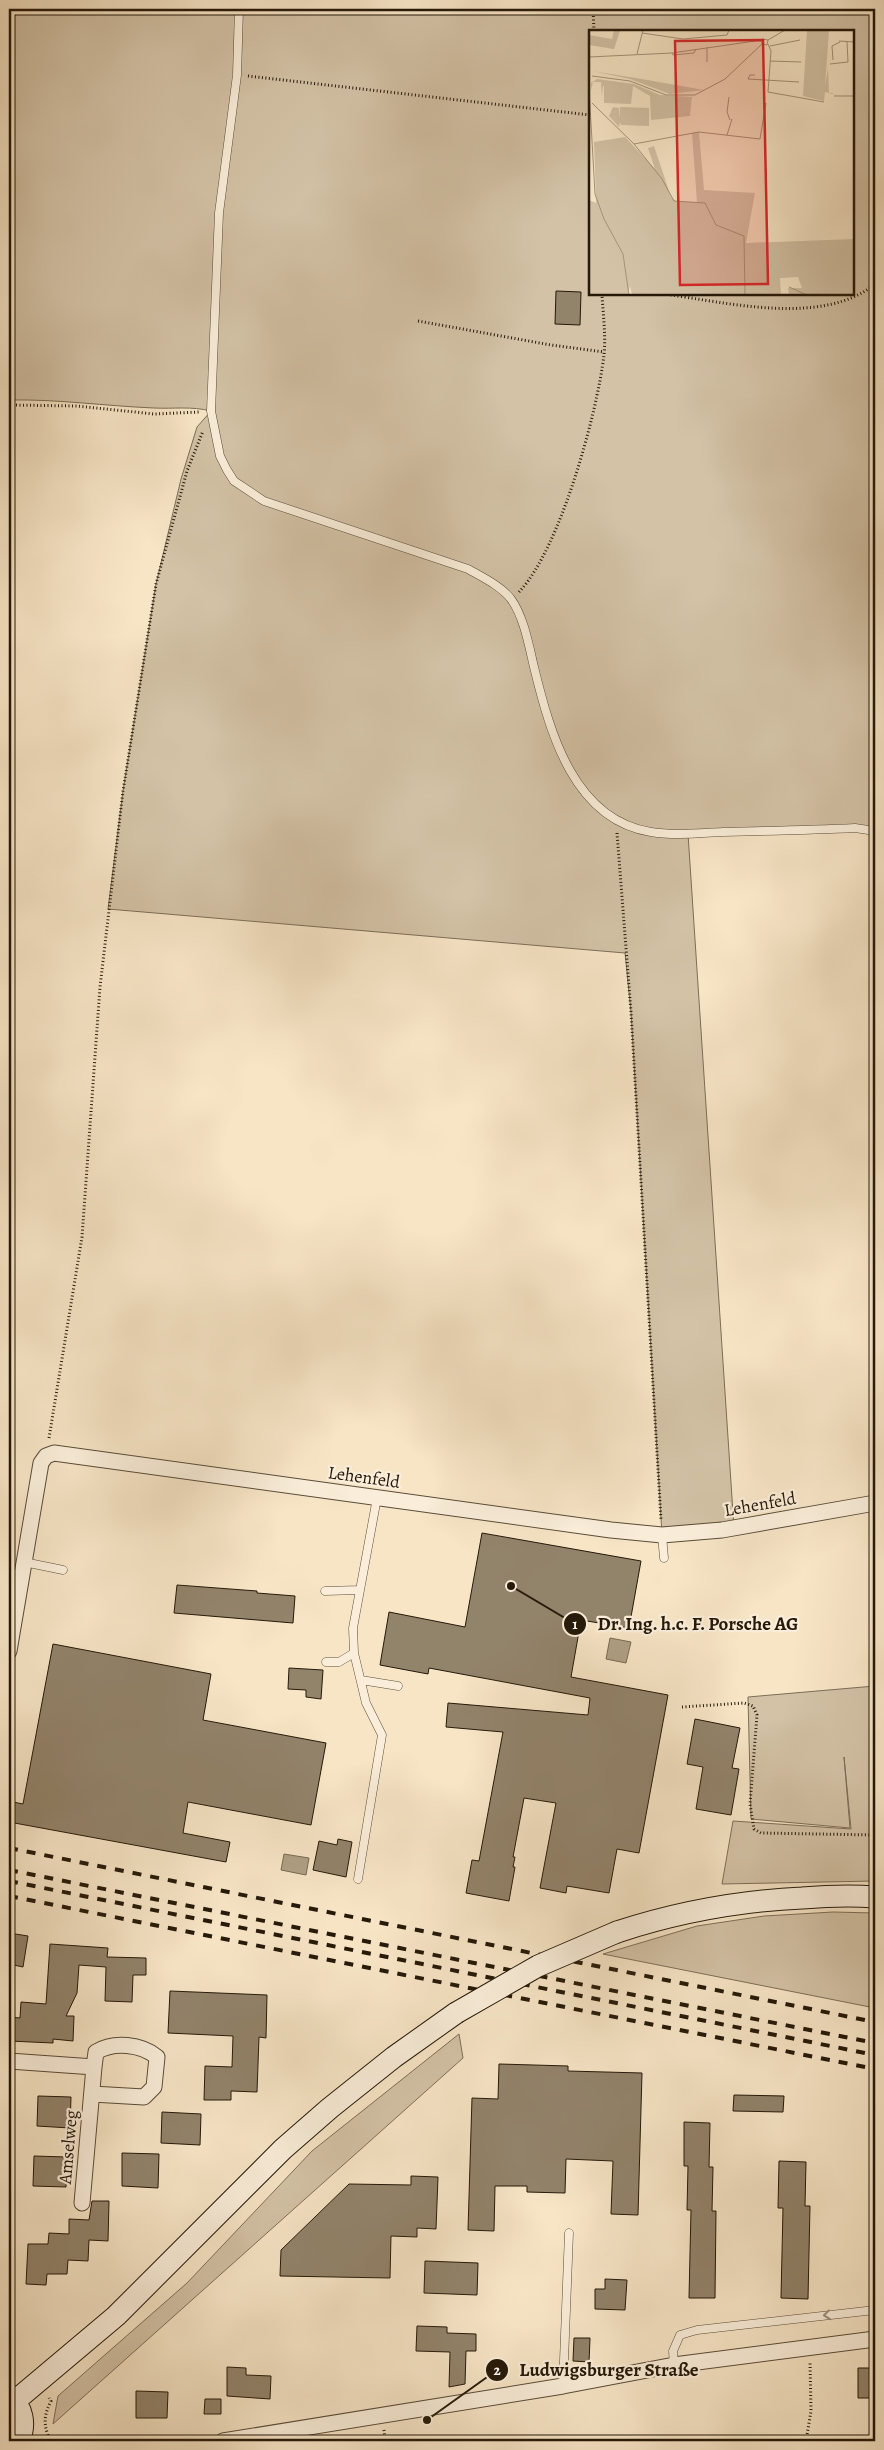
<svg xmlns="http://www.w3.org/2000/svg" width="884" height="2450" viewBox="0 0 884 2450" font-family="Alegreya,serif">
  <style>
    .green { fill: #d3c2a6; stroke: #7c6e58; fill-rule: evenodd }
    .water { fill: #b0a086; stroke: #786a54 }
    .building { fill: #92836b; stroke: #251909 }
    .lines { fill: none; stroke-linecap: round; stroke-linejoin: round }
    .service-casing { stroke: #5a4c38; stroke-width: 9 }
    .minor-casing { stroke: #5a4c38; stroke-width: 17 }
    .secondary-casing { stroke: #251909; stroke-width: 23 }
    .path { stroke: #251909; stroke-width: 3; stroke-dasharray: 1 2.5; stroke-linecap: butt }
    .service { stroke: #faeeda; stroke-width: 8 }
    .minor { stroke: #faeeda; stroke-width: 15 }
    .secondary { stroke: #faeeda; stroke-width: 21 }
    .rail { stroke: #251909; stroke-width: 4; stroke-dasharray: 9 9; stroke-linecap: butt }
    .secondary-bridge-casing { stroke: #251909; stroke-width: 23; stroke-linecap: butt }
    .secondary-bridge { stroke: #faeeda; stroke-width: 21 }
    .oneway { stroke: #9a8e7c }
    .labels { text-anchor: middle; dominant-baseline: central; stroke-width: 4.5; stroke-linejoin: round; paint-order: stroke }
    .street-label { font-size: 18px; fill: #251909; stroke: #faeeda }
    .inset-road { fill: none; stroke: #a3937a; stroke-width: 1 }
    .view { fill: #d62828; fill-opacity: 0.15; stroke: #d62828; stroke-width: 2.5 }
    .inset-edge { fill: none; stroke: #251909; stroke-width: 2.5 }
    .leader { fill: none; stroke: #251909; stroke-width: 2 }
    .callout-dot { fill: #251909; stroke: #faeeda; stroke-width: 2 }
    .mark-label { font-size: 15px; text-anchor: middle; font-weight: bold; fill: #fff }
    .callout-label { font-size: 19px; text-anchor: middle; font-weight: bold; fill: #251909; stroke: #faeeda; stroke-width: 4.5; stroke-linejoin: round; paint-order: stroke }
  </style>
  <rect width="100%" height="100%" fill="#f7e5c6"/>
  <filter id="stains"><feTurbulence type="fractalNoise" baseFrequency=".004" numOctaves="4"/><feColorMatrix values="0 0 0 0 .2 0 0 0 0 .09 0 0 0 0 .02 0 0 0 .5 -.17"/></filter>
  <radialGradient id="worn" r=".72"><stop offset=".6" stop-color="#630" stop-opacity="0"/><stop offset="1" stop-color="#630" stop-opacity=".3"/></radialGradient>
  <path class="green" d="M9,9H875V831L688,834L734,1528L662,1535L631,1012L625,953L108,909L123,791L156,584L181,479L197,427L211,411C191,406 174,409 154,408C105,406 57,399 9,400ZM590,31H853V294H590Z
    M875,1686V1881L722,1884L733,1821L851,1829L844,1757L850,1828L751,1819L748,1697Z
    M833,1912L875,1913V2008L603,1954L697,1926L764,1916Z
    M459,2034L463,2058L53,2424L58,2396L187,2283L312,2151Z"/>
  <path class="water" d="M610,1638L631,1642L626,1663L606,1659Z
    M284,1854L309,1858L306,1875L281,1870Z"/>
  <path class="building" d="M556,291L581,292L580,325L555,324Z
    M482,1533L641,1561L629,1628L581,1620L571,1677L668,1695L639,1853L617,1849L609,1893L567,1886L566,1893L540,1888L556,1803L524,1798L513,1857H515L513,1867H515L509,1901L466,1893L472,1860L479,1861L503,1732L446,1727L448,1703L588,1715L590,1698L429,1668L428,1674L380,1665L389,1612L465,1627Z
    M177,1585L257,1591V1593L295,1596L293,1623L174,1613Z
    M53,1644L211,1674L203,1720L326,1743L311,1825L188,1802L183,1833L230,1842L226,1862L9,1822L13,1802L23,1804Z
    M289,1668L323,1670L321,1699L306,1697V1690L288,1689Z
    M695,1719L740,1728L732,1768L739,1769L731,1815L696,1809L703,1767L687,1764Z
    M338,1839L352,1842L346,1877L313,1870L319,1841L337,1845Z
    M9,1933L28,1936L23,1967L9,1964Z
    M50,1944L108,1948L107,1957L146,1958V1975H133L132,2002L105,2001L106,1967L79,1965L77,1993L66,2016H74L73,2041L53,2039V2043L9,2041V2017L20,2018L21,2002L46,2004Z
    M170,1991L267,1995L266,2038L259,2037L257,2092L231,2091V2100H204L205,2066L232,2067L233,2036L168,2033Z
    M499,2064L568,2066V2071L642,2073L638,2215L611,2214L613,2161L566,2159L565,2193L527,2192V2186H495L494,2231L468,2230L472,2098L498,2099Z
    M734,2095L784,2096L783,2112L733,2111Z
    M38,2096L71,2097L70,2128L37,2126Z
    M162,2112L201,2114L200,2145L161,2143Z
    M684,2122L710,2123L709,2167H713L712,2211H716L715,2298H689L691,2210H687L688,2166H684Z
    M122,2153L159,2154L158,2188L122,2186Z
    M34,2156L67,2157L66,2187L33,2186Z
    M779,2161L806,2162L805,2206H810L808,2299L781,2298L783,2208H778Z
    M411,2176L438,2177L436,2229L417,2228V2237L391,2236L390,2278L280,2276L281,2250L349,2184L411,2185Z
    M92,2201H109L108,2241L89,2240L88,2261L68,2260L67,2274H47L46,2285L26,2284L28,2244H48L49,2233L69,2234V2219L89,2220Z
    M425,2261L478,2263L477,2295L424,2293Z
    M605,2279L627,2280L625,2310L595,2309V2289H605Z
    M417,2326L447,2327V2333L476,2334V2351H466L465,2384L449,2387L450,2352L416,2351Z
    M574,2338H590L589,2362L573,2361Z
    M227,2367L246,2368V2375L271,2376L270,2399L227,2396Z
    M858,2368H875V2398H858Z
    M136,2391L168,2392L167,2418H136Z
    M205,2399H221V2414H204Z"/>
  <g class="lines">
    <g class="service-casing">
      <path id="service" d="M239,9L237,75L219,213L211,411L220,456L227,470L234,481L264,501L468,569C482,577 501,586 511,599C524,617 529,646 534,667C550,733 574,820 651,832C674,836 700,833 723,832C767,831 811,830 855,828L875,831
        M662,1535L664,1558
        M24,1562L63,1570
        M325,1591L359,1590
        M354,1653L366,1703L382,1735L358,1879
        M326,1662H339L354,1653L353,1628L377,1498
        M361,1680L398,1686
        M674,2365L673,2351L680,2335L697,2330L875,2310
        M563,2386L569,2233"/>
    </g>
    <g class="minor-casing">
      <path id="minor" d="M9,1651L41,1463L46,1456L54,1453L611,1530L662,1535L722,1530L875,1503
        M9,2061L94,2067
        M82,2203L94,2067L96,2052C114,2041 141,2044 157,2057L154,2087L144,2097L92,2094
        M223,2441L563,2386L674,2365L875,2339"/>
    </g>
    <g class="secondary-casing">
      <path id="secondary" d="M617,1932C678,1912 738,1901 802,1898C826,1896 851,1895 875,1897
        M9,2395C23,2408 26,2424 19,2441
        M15,2401L116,2316L283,2149L330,2108L394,2057L456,2013"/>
    </g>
    <path class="path" d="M593,9L594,31
      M248,76L590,115
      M664,294C726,302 822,327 875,284
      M418,321L551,345L604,352
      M9,405L77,406L154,414L200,412
      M519,592C560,549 597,414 604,355C606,335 603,314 602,294
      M617,833L631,1012L661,1520
      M49,1438L82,1237L100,987L123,791L156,584L187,471L203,431
      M682,1707L744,1703L753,1706L757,1715L750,1804L754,1829L761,1833L875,1835
      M384,2430L385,2441
      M44,2441L48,2435C43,2422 45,2413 51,2401L49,2398
      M806,2441L811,2411L810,2362"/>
    <use href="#service" class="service"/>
    <use href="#minor" class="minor"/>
    <use href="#secondary" class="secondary"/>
    <path class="rail" d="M9,1848L875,2022
      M9,1870L875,2043
      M9,1881L875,2055
      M9,1896L875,2069"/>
    <g class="secondary-bridge-casing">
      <path id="secondary-bridge" d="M456,2013L538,1966L617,1932"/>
    </g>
    <use href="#secondary-bridge" class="secondary-bridge"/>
  </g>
  <defs><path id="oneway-chevron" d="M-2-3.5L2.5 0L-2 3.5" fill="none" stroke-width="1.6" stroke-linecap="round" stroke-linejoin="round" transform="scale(1.25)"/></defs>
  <use class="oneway" href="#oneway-chevron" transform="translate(827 2315) rotate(173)"/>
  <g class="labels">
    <g class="street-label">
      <text transform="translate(364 1477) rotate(8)">Lehenfeld</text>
      <text transform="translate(760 1504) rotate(-10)">Lehenfeld</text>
      <text transform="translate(68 2147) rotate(-85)">Amselweg</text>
    </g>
  </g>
  <g transform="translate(589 30)">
    <rect width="265" height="265" fill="#f7e5c6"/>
    <path d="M25,0L31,1L25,19L0,15V5L23,9ZM218,0H240L236,56L239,38L240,63H244L243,55L244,64L236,62L235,71L214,66ZM3,41L47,48L115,60L81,64L41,49ZM8,49L45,54L71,65L103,67L101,86L62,90L61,66L44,56L42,74L15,73V56H35H14L13,66L12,52H4L2,60V53ZM24,77L30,78L31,89V77L60,78V96L32,95L31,92L30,97L20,86ZM110,102L115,160L166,163L157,213L265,209V265H200L199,258H213L209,247L191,248L192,265H43L41,256L39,265H0V170L7,173L5,112L36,107L66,139L59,118L65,116L82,167L88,172H108L103,103Z" fill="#d3c2a6"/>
    <path class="inset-road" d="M53,3L94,9L138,5L140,0M179,10L196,0M250,11L265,12M179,14L182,21L179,62L235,72M181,16L211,10M83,23L84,25L105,23L107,19M48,24L54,0M0,27L83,23L173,10M244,30L243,16L251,12M181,31L212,32M118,32V17M241,34L259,32L258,12M166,45H161L159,49L210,52M3,46L41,51L77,65H106L136,49L173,14V9L179,10L178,15L173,14M0,58L6,164L15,189L34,224L40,265M245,66H265M140,67L138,82L141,90M3,73L45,114L73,149L85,171L116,173L127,195L155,206L156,265M138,105L143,89M45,114L110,102L171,109L177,73M200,257L218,265"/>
    <path class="view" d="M174,10L179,254L91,255L86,11Z"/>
    <rect width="265" height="265" class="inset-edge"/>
  </g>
  <path class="leader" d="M511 1586L575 1624M427 2420L497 2370"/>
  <g class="callout-dot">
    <circle cx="511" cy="1586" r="5"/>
    <circle cx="427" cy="2420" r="5"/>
    <circle cx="575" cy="1624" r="12"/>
    <circle cx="497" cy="2370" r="12"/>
  </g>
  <g class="mark-label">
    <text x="575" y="1629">1</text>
    <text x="497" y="2375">2</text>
  </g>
  <g class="callout-label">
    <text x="698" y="1630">Dr. Ing. h.c. F. Porsche AG</text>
    <text x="609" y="2376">Ludwigsburger Straße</text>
  </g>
  <rect width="884" height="2450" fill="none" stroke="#f7e5c6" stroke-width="30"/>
  <rect x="10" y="10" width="864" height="2430" fill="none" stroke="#251909" stroke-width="2.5"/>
  <rect x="15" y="15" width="854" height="2420" fill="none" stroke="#251909"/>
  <rect width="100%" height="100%" filter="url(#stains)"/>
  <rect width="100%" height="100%" fill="url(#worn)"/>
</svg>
